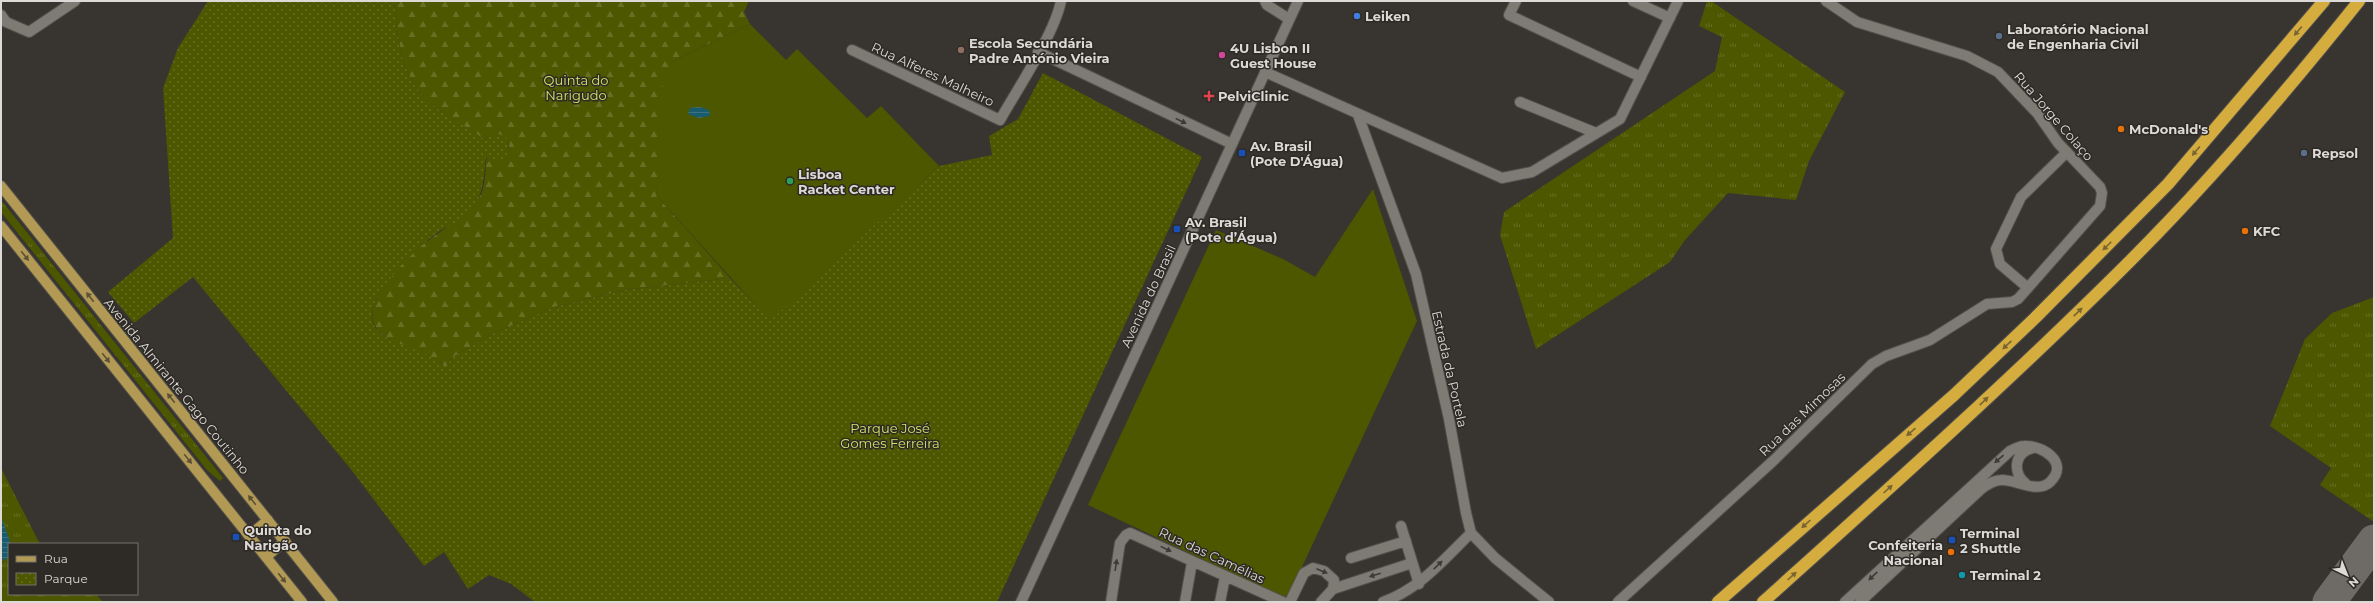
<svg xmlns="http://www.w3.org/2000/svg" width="2375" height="603" viewBox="0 0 2375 603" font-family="Montserrat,sans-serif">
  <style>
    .grass { fill: url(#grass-tufts) }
    .forest { fill: url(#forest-firs) }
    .park { fill: url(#park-dots) }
    .pitch { fill: #4d5700 }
    .water { fill: url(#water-rules) }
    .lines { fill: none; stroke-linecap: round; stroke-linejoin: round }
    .taxiway { stroke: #6e6a66; stroke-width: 33 }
    .street-casing { stroke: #54514c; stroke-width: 12 }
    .secondary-casing { stroke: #54514c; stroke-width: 12 }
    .primary-casing { stroke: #54514c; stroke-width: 12 }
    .highway-casing { stroke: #54514c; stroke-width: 14 }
    .street { stroke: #7e7a74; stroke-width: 10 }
    .secondary { stroke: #7e7a74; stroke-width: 10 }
    .primary { stroke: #b29954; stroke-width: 10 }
    .highway { stroke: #d5ad3f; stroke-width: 12 }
    .oneway { fill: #796531 }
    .oneway2 { fill: #3e3a35 }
    .oneway3 { fill: #5c5135 }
    .shop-dot { fill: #3f7fe0; stroke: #2e2a25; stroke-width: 1.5 }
    .service-dot { fill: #5c6f8a; stroke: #2e2a25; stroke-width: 1.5 }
    .education-dot { fill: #8d6e63; stroke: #2e2a25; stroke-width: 1.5 }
    .hotel-dot { fill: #d1479c; stroke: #2e2a25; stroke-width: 1.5 }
    .health-dot { fill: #e0444e; stroke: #2e2a25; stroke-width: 1.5 }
    .food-dot { fill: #e8710a; stroke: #2e2a25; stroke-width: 1.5 }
    .transit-dot { fill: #1a4fb4; stroke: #2e2a25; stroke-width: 1.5 }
    .leisure-dot { fill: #2e9e5b; stroke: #2e2a25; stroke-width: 1.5 }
    .culture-dot { fill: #0f9aa8; stroke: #2e2a25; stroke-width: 1.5 }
    .labels { text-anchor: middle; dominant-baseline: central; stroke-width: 3; stroke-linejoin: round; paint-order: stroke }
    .poi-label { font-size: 13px; font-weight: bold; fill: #dcd9d6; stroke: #2e2a25; text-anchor: start }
    .street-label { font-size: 13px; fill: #dcd9d6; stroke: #2e2a25 }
    .park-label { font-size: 13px; fill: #d1e56b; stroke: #2e2a25 }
  </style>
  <defs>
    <pattern id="grass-tufts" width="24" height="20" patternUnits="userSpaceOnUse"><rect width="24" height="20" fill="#4d5700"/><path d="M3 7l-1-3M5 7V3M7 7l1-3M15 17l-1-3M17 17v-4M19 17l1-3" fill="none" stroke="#666f24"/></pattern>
    <pattern id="forest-firs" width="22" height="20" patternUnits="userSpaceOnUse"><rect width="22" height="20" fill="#4d5700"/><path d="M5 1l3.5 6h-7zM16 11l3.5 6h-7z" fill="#666f24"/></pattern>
    <pattern id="park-dots" width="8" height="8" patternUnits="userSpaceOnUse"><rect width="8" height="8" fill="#4d5700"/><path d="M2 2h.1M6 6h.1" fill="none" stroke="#666f24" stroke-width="1.8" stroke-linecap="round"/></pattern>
    <pattern id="water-rules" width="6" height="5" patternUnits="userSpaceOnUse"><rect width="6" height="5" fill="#185c6e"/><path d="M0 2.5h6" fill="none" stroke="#397382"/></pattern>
  </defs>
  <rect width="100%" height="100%" fill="#38342f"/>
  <path class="grass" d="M1707,1H1711L1845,92L1809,161L1796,200L1728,193L1685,240L1670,262L1536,349L1500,235L1504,212L1715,71L1722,37L1699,26Z
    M1,200L223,478L220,481L207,470L1,212Z
    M2374,297V522L2320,485L2331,468L2270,426L2305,339L2332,313Z
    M1,468L40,544H9V594H96L103,602H1Z"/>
  <path class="forest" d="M394,1H749L744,12L750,24L671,62L656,195L730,278L625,290L554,307L492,334L456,355L445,368L440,362C423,354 384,342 375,326C362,305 401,263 416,250C434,235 465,217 479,198C486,188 485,168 487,156L509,151C511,135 496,129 485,140C472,130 459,124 446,115C401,85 399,51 394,1Z"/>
  <path class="park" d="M208,1H394C399,51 401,85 446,115C459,123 472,130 485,140C493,132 501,132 508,140L509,151C504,161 496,162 486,157C484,177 483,202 466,216C458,223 446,226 437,233C419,246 358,301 375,327C390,347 426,347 445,367L456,355L492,334L554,307L625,290L730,278L770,320L939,166L992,155L989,136L1018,119L1043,73L1202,157L997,602H535L511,584L489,575L468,589L444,552L424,566L353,472L193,277L134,323L108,292L173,238L163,88L178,48Z"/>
  <path class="pitch" d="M750,24L786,60L797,49L867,118L881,106L939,166L770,321L656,195L663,80L671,62Z
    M1373,189L1417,321L1287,599L1088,505L1216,230L1283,259L1315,277Z"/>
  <path class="water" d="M700,107L709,110L710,116L699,118L688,114L690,108Z
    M1,517L11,544L9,557L2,561Z"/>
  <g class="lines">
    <path class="taxiway" d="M2329,602L2374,541"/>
    <g class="street-casing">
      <path id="street" d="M1265,1L1267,5L1289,19
        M1516,1L1509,15L1641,77
        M1633,1L1670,18
        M1,15L6,22L29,32L75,1
        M852,50L1000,120C1018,88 1054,35 1061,1
        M1038,52L1232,144
        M1265,72L1502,178L1532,172L1620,119L1678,1
        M1520,102L1596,133
        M1358,115L1416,274L1449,419L1466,513L1471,533L1495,558L1549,602
        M2028,288L2000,264L1996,249L2021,197L2067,152
        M1401,526L1419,584
        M1351,558L1406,541
        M1333,589L1412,563
        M1111,602L1120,543L1126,535L1130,533L1283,602
        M1185,602L1192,562
        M1220,602L1225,577
        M1290,602L1304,573L1313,568L1324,571L1334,580L1333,589L1321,602
        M1383,602C1420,589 1444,559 1471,533
        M1618,602L1773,461L1872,364L1886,356L1930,340L1987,304L2012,302L2018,299L2100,206L2102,193L2100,187L2058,143L2037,113L1998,72L1967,56L1857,22L1826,1"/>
    </g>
    <g class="secondary-casing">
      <path id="secondary" d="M2026,484C2012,473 2014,452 2033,448
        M1021,602L1298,1
        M1845,602L2010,451C2014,449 2019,446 2024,446C2043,445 2070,463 2050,482C2037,494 2018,480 2002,480C1994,480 1986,485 1980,490L1860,602"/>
    </g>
    <g class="primary-casing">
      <path id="primary" d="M1,186L333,602
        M1,226L302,602
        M249,536L268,520
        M266,557L285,541"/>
    </g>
    <g class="highway-casing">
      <path id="highway" d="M1718,602L1954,395L2035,318L2168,184L2324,1
        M1763,602C1883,494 2004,386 2119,272C2205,187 2284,95 2359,1"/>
    </g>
    <use href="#street" class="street"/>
    <use href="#secondary" class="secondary"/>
    <use href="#primary" class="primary"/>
    <use href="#highway" class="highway"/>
  </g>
  <defs><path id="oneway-solid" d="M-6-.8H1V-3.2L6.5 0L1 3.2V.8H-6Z"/></defs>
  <g class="oneway">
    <use href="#oneway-solid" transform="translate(2298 31) rotate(130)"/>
    <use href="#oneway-solid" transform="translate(2196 151) rotate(130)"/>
    <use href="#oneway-solid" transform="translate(2107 246) rotate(135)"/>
    <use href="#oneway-solid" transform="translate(2078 312) rotate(-44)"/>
    <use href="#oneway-solid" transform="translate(2007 345) rotate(137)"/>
    <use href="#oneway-solid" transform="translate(1984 401) rotate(-44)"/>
    <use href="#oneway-solid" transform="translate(1911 432) rotate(139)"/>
    <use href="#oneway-solid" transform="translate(1888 489) rotate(-42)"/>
    <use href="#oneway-solid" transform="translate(1806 524) rotate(138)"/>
    <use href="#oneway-solid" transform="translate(1792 576) rotate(-42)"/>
  </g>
  <g class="oneway2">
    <use href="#oneway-solid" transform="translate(1181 121) rotate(26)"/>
    <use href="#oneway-solid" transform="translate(1999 459) rotate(139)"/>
    <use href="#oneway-solid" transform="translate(1166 549) rotate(26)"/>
    <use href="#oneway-solid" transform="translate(1116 565) rotate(-81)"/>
    <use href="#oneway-solid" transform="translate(1438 565) rotate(-44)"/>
    <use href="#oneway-solid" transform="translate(1322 571) rotate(23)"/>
    <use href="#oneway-solid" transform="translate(1375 575) rotate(162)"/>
    <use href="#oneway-solid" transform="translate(1873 576) rotate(137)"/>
  </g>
  <g class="oneway3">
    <use href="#oneway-solid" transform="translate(25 256) rotate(51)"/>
    <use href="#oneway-solid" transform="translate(90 297) rotate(-128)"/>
    <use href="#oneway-solid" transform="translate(106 358) rotate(51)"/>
    <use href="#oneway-solid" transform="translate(171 398) rotate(-129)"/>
    <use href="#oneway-solid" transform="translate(188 459) rotate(51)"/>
    <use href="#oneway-solid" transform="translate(252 500) rotate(-129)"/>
    <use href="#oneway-solid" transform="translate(282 578) rotate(51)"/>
  </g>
  <circle class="shop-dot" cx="1357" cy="16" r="4"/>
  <g class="service-dot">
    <circle cx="1999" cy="36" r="4"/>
    <circle cx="2304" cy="153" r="4"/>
  </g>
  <circle class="education-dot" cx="961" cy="50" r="4"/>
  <circle class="hotel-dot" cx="1222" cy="55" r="4"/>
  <path class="health-dot" d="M1207 90h4v4h4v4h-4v4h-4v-4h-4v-4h4z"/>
  <g class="food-dot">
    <circle cx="2121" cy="129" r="4"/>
    <circle cx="2245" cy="231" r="4"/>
    <circle cx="1951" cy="552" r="4"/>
  </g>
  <g class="transit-dot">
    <rect x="1238" y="149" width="8" height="8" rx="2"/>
    <rect x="1173" y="225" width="8" height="8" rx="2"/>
    <rect x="232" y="533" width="8" height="8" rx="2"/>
    <rect x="1948" y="536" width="8" height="8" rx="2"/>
  </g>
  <circle class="leisure-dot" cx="790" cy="181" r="4"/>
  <circle class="culture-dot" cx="1962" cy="575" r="4"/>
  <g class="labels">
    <g class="poi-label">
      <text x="1365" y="16">Leiken</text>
      <text x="2007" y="29">Laboratório Nacional<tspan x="2007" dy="15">de Engenharia Civil</tspan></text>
      <text x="969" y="43">Escola Secundária<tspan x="969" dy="15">Padre António Vieira</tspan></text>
      <text x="1230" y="48">4U Lisbon II<tspan x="1230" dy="15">Guest House</tspan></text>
      <text x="1218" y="96">PelviClinic</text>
      <text x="2129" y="129">McDonald's</text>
      <text x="1250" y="146">Av. Brasil<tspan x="1250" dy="15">(Pote D'Água)</tspan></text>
      <text x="2312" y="153">Repsol</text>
      <text x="798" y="174">Lisboa<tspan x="798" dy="15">Racket Center</tspan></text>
      <text x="1185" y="222">Av. Brasil<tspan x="1185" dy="15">(Pote d’Água)</tspan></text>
      <text x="2253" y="231">KFC</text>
      <text x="244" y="530">Quinta do<tspan x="244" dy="15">Narigão</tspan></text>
      <text x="1960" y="533">Terminal<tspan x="1960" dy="15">2 Shuttle</tspan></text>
      <text x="1943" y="545" text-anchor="end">Confeiteria<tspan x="1943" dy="15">Nacional</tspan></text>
      <text x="1970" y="575">Terminal 2</text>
    </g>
    <g class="street-label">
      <text transform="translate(933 74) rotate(25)">Rua Alferes Malheiro</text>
      <text transform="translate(2054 116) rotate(49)">Rua Jorge Colaço</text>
      <text transform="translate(1148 296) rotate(-65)">Avenida do Brasil</text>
      <text transform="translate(1450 369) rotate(77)">Estrada da Portela</text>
      <text transform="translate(177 386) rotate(51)">Avenida Almirante Gago Coutinho</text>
      <text transform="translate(1802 414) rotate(-44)">Rua das Mimosas</text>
      <text transform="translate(1212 555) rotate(25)">Rua das Camélias</text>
    </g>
    <g class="park-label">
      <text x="576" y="80">Quinta do<tspan x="576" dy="15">Narigudo</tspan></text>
      <text x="890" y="428">Parque José<tspan x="890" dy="15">Gomes Ferreira</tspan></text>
    </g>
  </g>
  <rect width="2375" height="603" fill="none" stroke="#dcd9d6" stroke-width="4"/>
  <rect x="8" y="543" width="130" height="52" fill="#2e2a25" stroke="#74706c"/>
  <rect x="16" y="556" width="20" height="6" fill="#b29954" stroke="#74706c"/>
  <text x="44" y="563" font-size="12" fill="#dcd9d6">Rua</text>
  <rect x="16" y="573" width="20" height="12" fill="url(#park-dots)" stroke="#74706c"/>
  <text x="44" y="583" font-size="12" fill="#dcd9d6">Parque</text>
  <g transform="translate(2347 575) rotate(137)" stroke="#2e2a25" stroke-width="3" paint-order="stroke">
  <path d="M0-3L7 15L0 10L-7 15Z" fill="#dcd9d6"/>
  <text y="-6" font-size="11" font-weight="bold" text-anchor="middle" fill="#dcd9d6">N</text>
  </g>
</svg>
